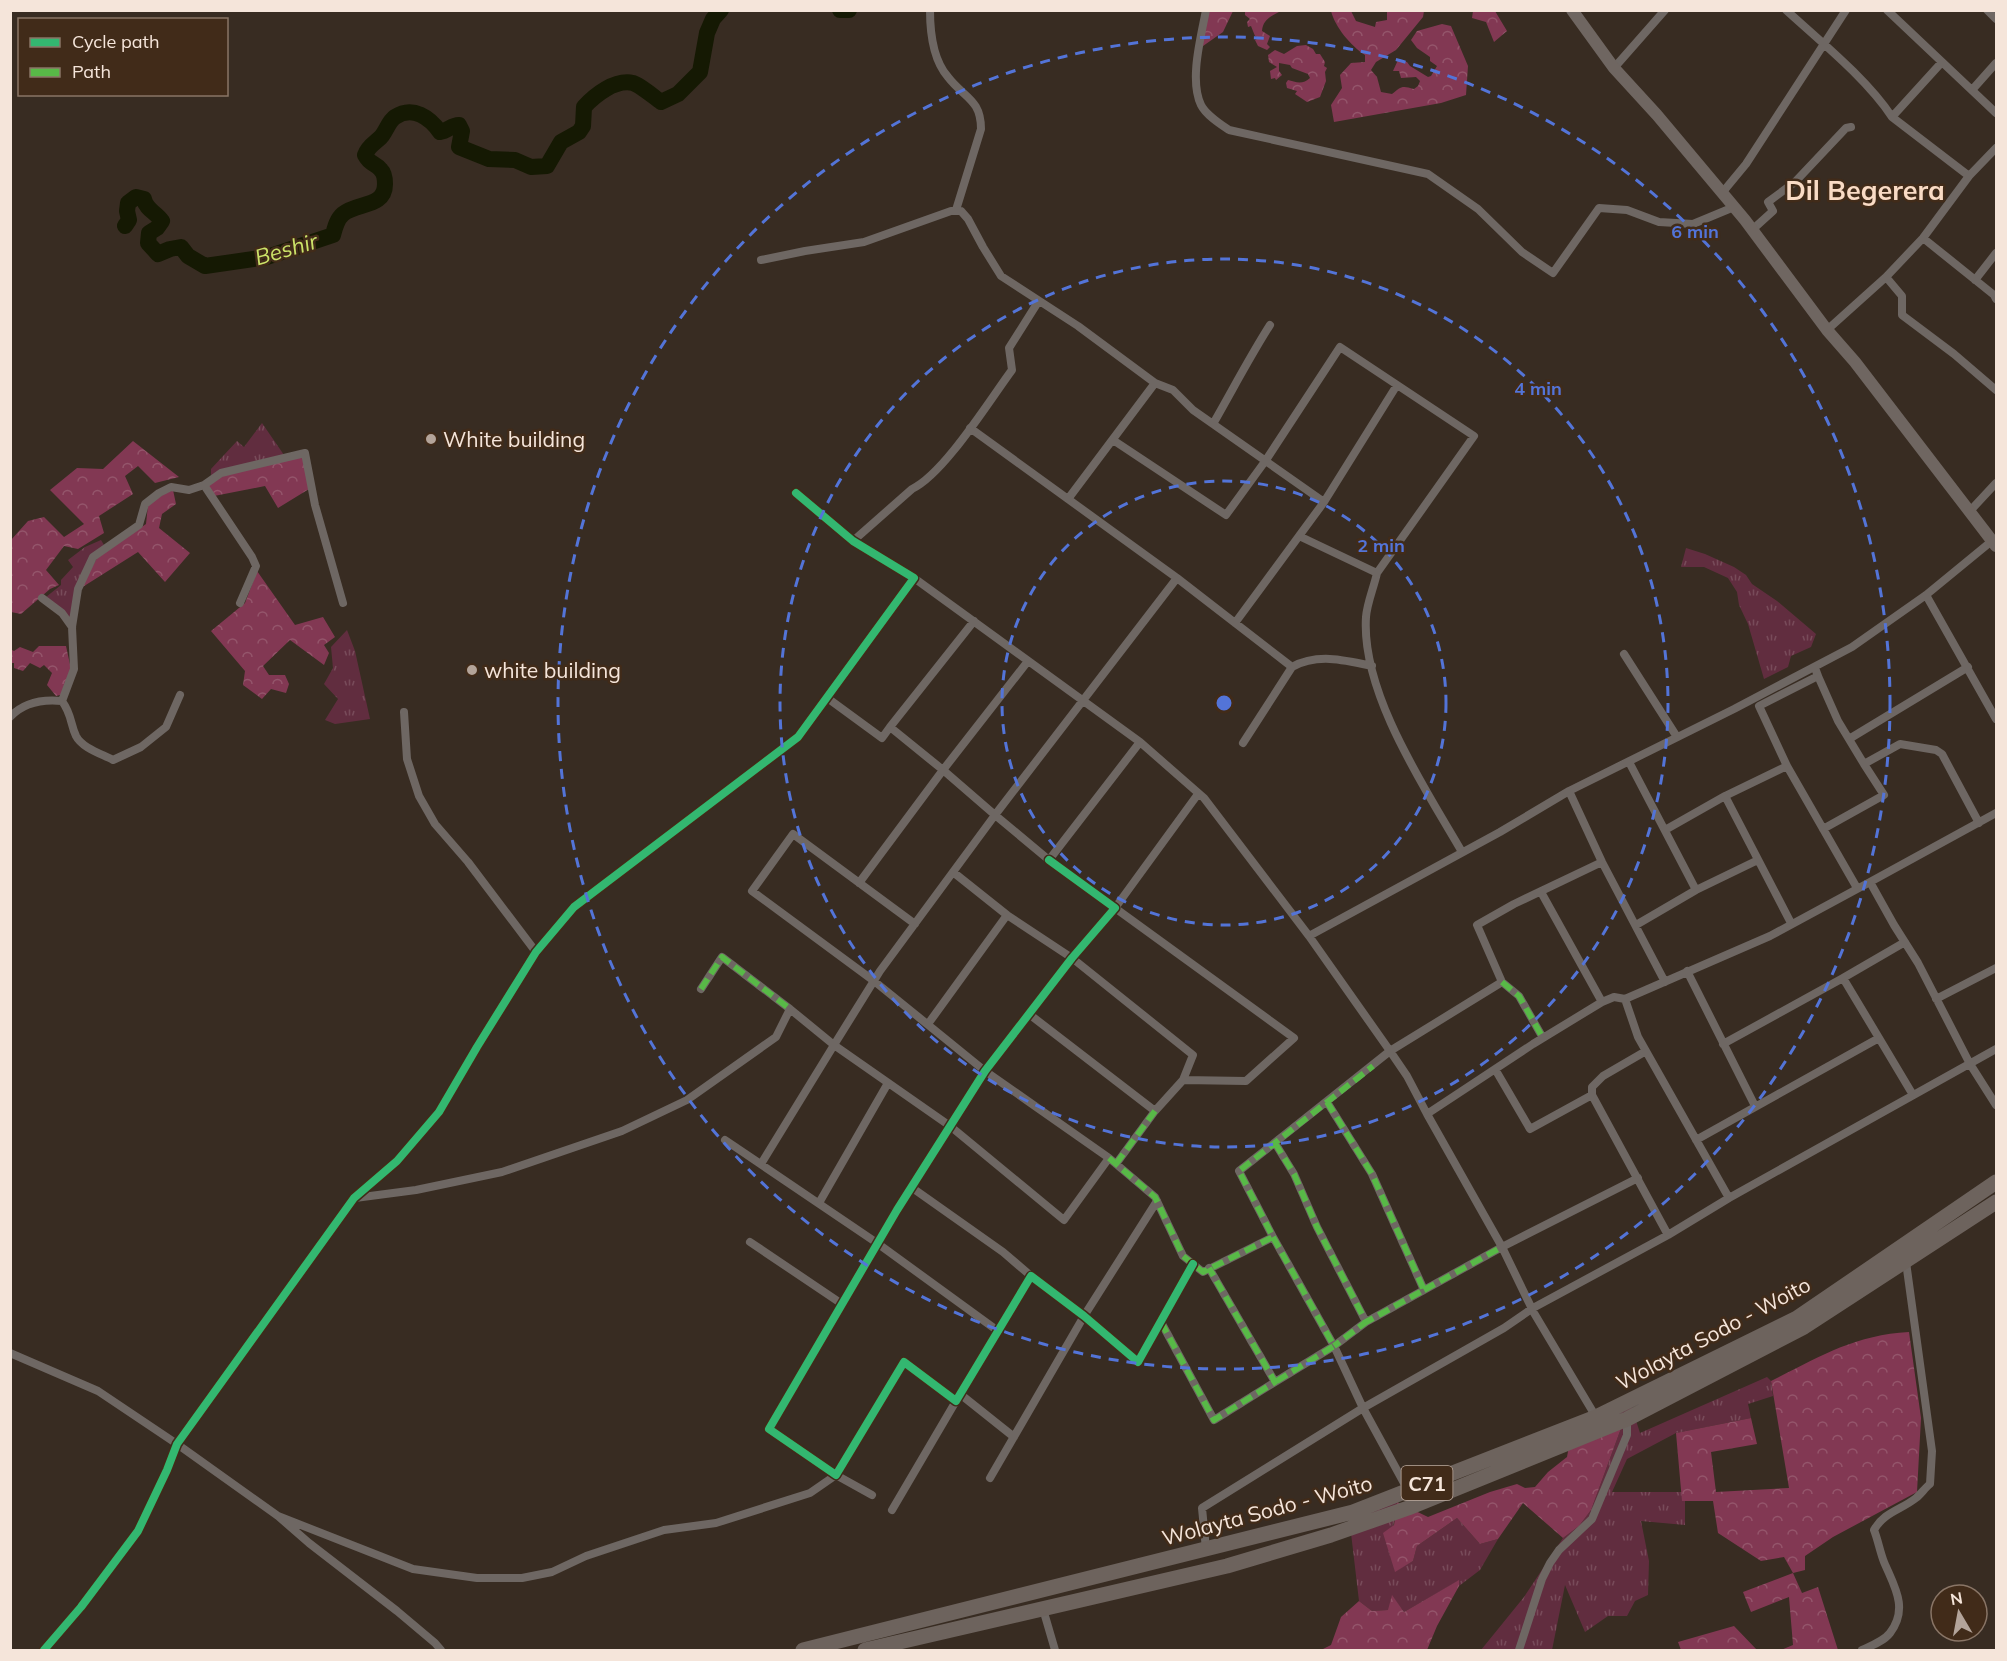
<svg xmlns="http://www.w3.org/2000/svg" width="2007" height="1661" viewBox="0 0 2007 1661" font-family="Mulish,sans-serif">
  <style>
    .grass { fill: url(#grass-tufts) }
    .forest { fill: url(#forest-crowns) }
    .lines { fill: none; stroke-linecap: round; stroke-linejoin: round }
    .river { stroke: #151903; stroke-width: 16 }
    .street { stroke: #6e6763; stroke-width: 8 }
    .primary { stroke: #6f6661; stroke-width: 12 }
    .highway { stroke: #6d635d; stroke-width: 15 }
    .quiet { stroke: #58b947; stroke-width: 6; stroke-dasharray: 12 6; stroke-linecap: butt }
    .cycleway-casing { stroke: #412b19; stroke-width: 11 }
    .cycleway { stroke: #33b770; stroke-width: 8 }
    .ring { fill: none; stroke: #5374d8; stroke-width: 3; stroke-dasharray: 10 8 }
    .poi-dot { fill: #b3a49a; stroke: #412b19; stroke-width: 2 }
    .labels { text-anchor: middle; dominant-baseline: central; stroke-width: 5; stroke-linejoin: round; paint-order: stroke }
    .shield { fill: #412b19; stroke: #bfada0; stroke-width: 1.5 }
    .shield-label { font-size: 20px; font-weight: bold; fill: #f5e5da }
    .poi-label { font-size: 21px; fill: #f5e5da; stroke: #412b19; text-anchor: start }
    .street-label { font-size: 21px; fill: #f5e5da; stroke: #412b19 }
    .water-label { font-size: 22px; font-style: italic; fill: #cce369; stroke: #412b19 }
    .district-label { font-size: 27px; font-weight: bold; fill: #f9dbc5; stroke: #412b19 }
    .centre { fill: #5374d8; stroke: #412b19; stroke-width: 3 }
    .ring-label { font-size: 18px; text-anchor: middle; font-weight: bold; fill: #5374d8; stroke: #412b19; stroke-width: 5; stroke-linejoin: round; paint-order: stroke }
  </style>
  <defs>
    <pattern id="grass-tufts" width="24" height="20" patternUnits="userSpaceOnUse" patternTransform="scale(1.5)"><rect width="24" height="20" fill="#612d3f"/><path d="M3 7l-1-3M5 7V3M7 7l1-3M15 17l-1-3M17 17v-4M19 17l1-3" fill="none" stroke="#784b5a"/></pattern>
    <pattern id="forest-crowns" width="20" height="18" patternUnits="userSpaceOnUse" patternTransform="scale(1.5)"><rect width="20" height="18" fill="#823853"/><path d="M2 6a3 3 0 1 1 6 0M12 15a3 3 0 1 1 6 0" fill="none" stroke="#94556b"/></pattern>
  </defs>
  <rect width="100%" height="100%" fill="#382c22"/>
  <path class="grass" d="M262,423L284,455L211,476V469L237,441L244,447Z
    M101,540L104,545L89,560L70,620L46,597L61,585V580L73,567L68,560L85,547Z
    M1686,548L1705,554L1734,567L1746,575L1752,584L1777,601L1816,634L1811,647L1791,656L1788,667L1764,679L1748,624L1739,605L1737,592L1728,578L1704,567H1681Z
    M347,630L355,651L370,719L335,724L325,720L338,699L324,684L333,668L331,647Z
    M1767,1377L1771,1381L1773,1396L1748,1404L1751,1418L1676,1433L1627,1459L1612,1492H1682V1500L1685,1501V1525L1641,1521L1649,1561L1648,1595L1635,1601L1627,1616H1608L1585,1632L1565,1585L1552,1650H1481L1524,1597L1563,1538L1579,1526L1591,1510L1623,1423L1618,1410L1631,1405L1640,1433Z
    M1397,1502L1389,1553L1393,1560L1395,1571L1413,1561L1417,1546L1457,1518L1480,1544L1498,1539L1480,1570L1459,1586L1458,1581L1404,1612L1392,1596L1389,1610L1372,1611L1359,1601L1349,1516Z"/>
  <path class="forest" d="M1207,11H1233L1223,32L1203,46L1202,37Z
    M1245,11H1281C1271,16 1263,19 1262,31L1270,36L1267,44L1270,47L1267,50L1258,46L1255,40L1257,39V37L1255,36L1251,26L1248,27L1247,22L1250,19L1245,15Z
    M1331,11H1351L1356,21L1375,27L1376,22L1387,20V11H1424L1423,17L1396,50L1376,62L1371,70L1377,77L1381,92L1392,94C1401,87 1401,85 1414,89L1418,86L1420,81L1416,77L1401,78L1399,71H1393L1398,60L1407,62L1410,66L1428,77L1431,76L1437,66L1430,61V57L1417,48L1411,40L1417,31L1442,24L1451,26L1468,66L1466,95L1441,103L1334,122L1331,105L1342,88L1340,75L1351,63L1365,62V55C1351,46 1335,27 1331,11Z
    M1473,11H1495L1507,31L1494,42L1486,22L1472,18Z
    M1306,45L1313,49L1316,54H1320L1325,62L1324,66L1327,68L1325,72L1326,81L1320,97L1307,102L1295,94L1297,91L1287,88L1286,83L1288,80C1295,82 1303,85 1310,78L1308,74L1292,68L1290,65L1279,63V71L1282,75L1276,80L1275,78L1271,79L1270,71L1277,67L1269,62L1268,55L1275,50L1284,54L1297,46Z
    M133,441L179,477L155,483L138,466L125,476L133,494L99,516L104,533L78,549L64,546L46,570L59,585L50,589L21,614L11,612V540L28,521L44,517L64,537L84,524L50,490L77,468L103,469Z
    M303,456L309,489L278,508L265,486L214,496L207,486L221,475Z
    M173,490L176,504L162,514L159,528L190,553L165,582L138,552L81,588L97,558L146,524L148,505L164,494Z
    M257,571L295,625L323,617L335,637L324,645L329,653L324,665L290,640L263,666L269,675H285L289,684L286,693L271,689L262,699L243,685L245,671L211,631L245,603Z
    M39,646H66L71,669L64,694L56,696L47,685L52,673L44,665L40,668L30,663L23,671L14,668V663H11L10,649L14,651L20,647L33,652Z
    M1909,1332L1921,1418L1917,1492L1833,1537L1805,1556V1570L1793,1573L1802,1593L1818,1587L1838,1650H1781L1793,1645L1789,1597L1751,1612L1743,1592L1793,1573L1784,1557L1761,1561L1718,1533L1713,1501H1682L1676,1433L1751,1418L1757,1444L1711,1452L1716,1492L1789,1488L1771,1381C1819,1357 1854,1335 1909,1332Z
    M1618,1410L1623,1423L1591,1510L1579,1526L1563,1538L1523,1503L1498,1539L1480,1544L1457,1518L1417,1546L1413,1561L1395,1572L1383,1533L1394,1525L1397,1502L1428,1517L1490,1492L1517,1484L1525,1488L1535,1487L1548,1472L1567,1457L1569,1446Z
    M1459,1580V1586L1437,1626L1427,1650H1321L1331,1645L1341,1617L1359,1601L1372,1611L1388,1610L1392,1595L1404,1612Z
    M1734,1626L1757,1650H1681L1678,1642Z"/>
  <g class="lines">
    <path class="river" d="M840,10H849
      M125,226L129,220L127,211L128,203L136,197L144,199C146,210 156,212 162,221L157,228L149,233L148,243L158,254L170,249L181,247L188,256L205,266L267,257L333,235C335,227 337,219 343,214C357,202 385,208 385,184C385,180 384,173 381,170C376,163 370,165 365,155C368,146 375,143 381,137C386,131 389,121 395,117C413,105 430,118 440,132C448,131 451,125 459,125L462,131L459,147L489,159L515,160L531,167L547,166L561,142L579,132L583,126L584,107C595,95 615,79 633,83C640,85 654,97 661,102L678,94L700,72L707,33L713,19L721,10"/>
    <path class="street" d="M930,10C930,32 933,60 948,77C964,98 981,99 981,129L956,210
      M1206,10C1201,37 1189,80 1201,105C1206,115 1220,124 1229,130L1428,174L1478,209L1522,252L1553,273L1599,208L1627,210L1659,222L1693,224L1734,207
      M1786,10C1820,41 1867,79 1892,117L1942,62
      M1887,10L1996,113
      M1987,10L1996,19
      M1614,68L1665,10
      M1972,90L1996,63
      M1892,117L1969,176
      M1722,193L1746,164L1846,10
      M1752,230L1773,211L1768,202L1795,182L1846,128L1851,127
      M1923,238L1994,295L1996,299
      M761,260L805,251L864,242L951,211H961L968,219L983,247L1001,276L1078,326L1155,383L1173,390L1193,410L1324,502L1235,623
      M1886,277L1902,296V315L1954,354L1996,390
      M1975,280L1996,253
      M1827,330L1886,277L1923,238L1969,176L1996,148
      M1213,424C1232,391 1249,358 1270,325
      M970,428L1177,578L1292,667
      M1113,440L1226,515L1266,460L1340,347L1474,436L1377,573
      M204,485L252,557L256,566L240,603
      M1068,499L1155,383
      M1324,502L1397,385
      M1970,511L1996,483
      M1299,536L1377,573C1374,587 1367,603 1366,617C1361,693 1425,788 1462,852
      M853,541L912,489C944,474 989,401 1012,370L1009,348L1038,302
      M1926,595L1996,719
      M42,598L62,613L72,627
      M1624,654L1677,737
      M1818,676L1838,721L1864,764L1900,744L1936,750L1942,754L1979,823
      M826,697L882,738L890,727L943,770L1028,661
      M62,701C72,715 70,723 76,736C82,748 102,754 113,760L141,747L166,727L180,695
      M404,712L407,759L419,796L435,824L468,862L536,952
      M10,717C24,702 42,699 62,701L74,669L72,627L78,589L93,557L139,525L145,504L159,493L171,487L189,490L204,485L221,473L305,453L315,505L343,603
      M890,727L974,621
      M1849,739L1968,667
      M1140,742L1204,798L1309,936L1500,832L1569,791L1734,709L1852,647L1926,595L1993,540
      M1243,743L1292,667C1317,653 1345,660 1372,666
      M1629,762L1696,890
      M1787,766L1857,888
      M1569,791L1602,862L1665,982
      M1823,829L1884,795L1864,764
      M1665,830L1725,796
      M1049,860L1115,908L1072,958L985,1071L897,1210L769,1429L836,1475L904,1362L956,1401L1031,1276L1084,1316L1138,1362L1193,1264
      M1870,882L1996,813
      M859,883L943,770L995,815L1177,578
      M1541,892L1602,1002
      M1007,915L1072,958L1193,1055L1183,1080
      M1791,923L1725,796L1787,766L1759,706L1818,676L1815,668
      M1636,925L1696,890L1758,860
      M1687,971L1755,1106
      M1843,978L1905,942
      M1502,982L1519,996L1543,1038
      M701,989L722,957L790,1009
      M1936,999L1996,968
      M1029,1014L1155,1111L1183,1080L1246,1081L1294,1038L1115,908L1198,794
      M928,1024L1007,915L953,872
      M1879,1038L1913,1095
      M1646,1051L1603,1076L1592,1087V1095L1668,1235
      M1495,1069L1530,1129L1592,1095
      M1327,1102L1372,1174L1424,1290L1366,1322
      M1427,1114L1407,1076L1390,1051L1502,982L1477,925L1514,904L1602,862
      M725,1140L877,1243L998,1331
      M1696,1140L1879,1038L1843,978L1723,1044
      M1275,1143L1294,1174L1317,1227L1366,1322L1334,1346L1363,1408L1504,1328L1533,1308L1668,1235L1729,1198L1996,1049
      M1109,1158L1155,1197L1183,1256L1203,1272L1273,1237L1239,1171L1390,1051L1309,936
      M761,1164L834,1045L950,1126L1064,1220L1109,1158L985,1071L874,981L752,891L793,834L915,924
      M1116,1164L1155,1111
      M911,1187L1003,1252L1031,1276
      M355,1198L416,1190L502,1172L622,1131L687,1100L776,1037L790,1009L834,1045L880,971L995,815L1049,860L1140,742L914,578
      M1729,1198L1638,1037L1625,999L1770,936L1870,882L1894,925L1918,963L1970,1064L1996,1105
      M819,1203L888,1083
      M1273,1237L1334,1346L1275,1382
      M750,1242L842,1304
      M1424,1290L1502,1247L1638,1178
      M1161,1322L1214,1420L1275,1382L1209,1268
      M10,1353L98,1391L177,1444L278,1516L309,1543L397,1611L435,1643L441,1650
      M960,1394L1014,1437
      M1596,1417L1534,1313L1502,1247L1427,1114L1533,1044L1602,1002L1614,997L1625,999
      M990,1478L1084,1316L1157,1201
      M892,1510L956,1401
      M278,1516L413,1569L477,1578H522L552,1572L586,1556L664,1530L716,1523L810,1493L836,1475L872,1495
      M1206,1549L1202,1508L1363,1408L1416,1505
      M1043,1609L1055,1650
      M44,1650L81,1607L138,1531L167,1470L177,1444L354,1198L397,1161L439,1112L477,1047L536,952L574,907L798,737L914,578L853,541L796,493
      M1519,1650L1542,1579L1550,1563L1559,1550L1592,1519L1627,1435V1419
      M1862,1650C1871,1646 1884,1641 1890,1633C1909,1608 1894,1586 1884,1562C1880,1552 1878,1540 1874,1530C1884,1512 1901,1510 1916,1498C1921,1494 1925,1488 1930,1484L1932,1451L1906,1262"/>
    <path class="primary" d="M1572,10L1614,68L1657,115L1745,220L1827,330L1855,362L1996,546"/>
    <path class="highway" d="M803,1650L1353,1512L1596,1417L1797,1318L1996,1182
      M865,1650L1227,1566L1331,1535L1408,1508L1627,1419L1804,1327L1996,1202"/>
    <path class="quiet" d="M1502,982L1519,996L1543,1038
      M701,989L722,957L790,1009
      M1327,1102L1372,1174L1424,1290L1366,1322
      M1275,1143L1294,1174L1317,1227L1366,1322L1334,1346
      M1109,1158L1155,1197L1183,1256L1203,1272L1273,1237L1239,1171L1373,1066
      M1116,1164L1155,1111
      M1273,1237L1334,1346L1275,1382
      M1424,1290L1502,1247
      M1161,1322L1214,1420L1275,1382L1209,1268"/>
    <g class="cycleway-casing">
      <path id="cycleway" d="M1049,860L1115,908L1072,958L985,1071L897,1210L769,1429L836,1475L904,1362L956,1401L1031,1276L1084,1316L1138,1362L1193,1264
        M44,1650L81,1607L138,1531L167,1470L177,1444L354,1198L397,1161L439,1112L477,1047L536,952L574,907L798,737L914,578L853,541L796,493"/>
    </g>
    <use href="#cycleway" class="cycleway"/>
  </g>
  <g class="ring">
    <circle cx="1224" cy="703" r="222"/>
    <circle cx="1224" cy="703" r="444"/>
    <circle cx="1224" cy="703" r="666"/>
  </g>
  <g class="poi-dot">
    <circle cx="431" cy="439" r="6"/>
    <circle cx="472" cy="670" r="6"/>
  </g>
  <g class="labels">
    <rect class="shield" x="1401.5" y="1466" width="51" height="34" rx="4.5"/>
    <g class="shield-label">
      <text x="1427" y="1483">C71</text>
    </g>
    <g class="poi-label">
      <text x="443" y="439">White building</text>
      <text x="484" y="670">white building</text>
    </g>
    <g class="street-label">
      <text transform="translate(1713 1333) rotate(-28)">Wolayta Sodo - Woito</text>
      <text transform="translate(1267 1510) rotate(-15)">Wolayta Sodo - Woito</text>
    </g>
    <g class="water-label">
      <text transform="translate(286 249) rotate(-16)">Beshir</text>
    </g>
    <g class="district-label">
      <text x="1865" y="190">Dil Begerera</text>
    </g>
  </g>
  <circle cx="1224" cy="703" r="9" class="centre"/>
  <g class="ring-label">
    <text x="1695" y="238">6 min</text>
    <text x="1538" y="395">4 min</text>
    <text x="1381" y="552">2 min</text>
  </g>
  <rect width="2007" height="1661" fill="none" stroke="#f5e5da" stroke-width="24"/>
  <rect x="18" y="18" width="210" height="78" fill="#412b19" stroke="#897566" stroke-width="1.5"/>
  <rect x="30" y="38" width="30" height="9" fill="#33b770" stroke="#897566" stroke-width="1.5"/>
  <text x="72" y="48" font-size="18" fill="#f5e5da">Cycle path</text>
  <rect x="30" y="68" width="30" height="9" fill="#58b947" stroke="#897566" stroke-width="1.5"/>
  <text x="72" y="78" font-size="18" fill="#f5e5da">Path</text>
  <g transform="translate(1959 1613) rotate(350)"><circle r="28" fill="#412b19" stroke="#897566" stroke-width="1.5"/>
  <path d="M0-4.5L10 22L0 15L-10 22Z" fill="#b3a49a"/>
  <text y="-9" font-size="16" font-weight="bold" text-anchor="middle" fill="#f5e5da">N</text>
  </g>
</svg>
